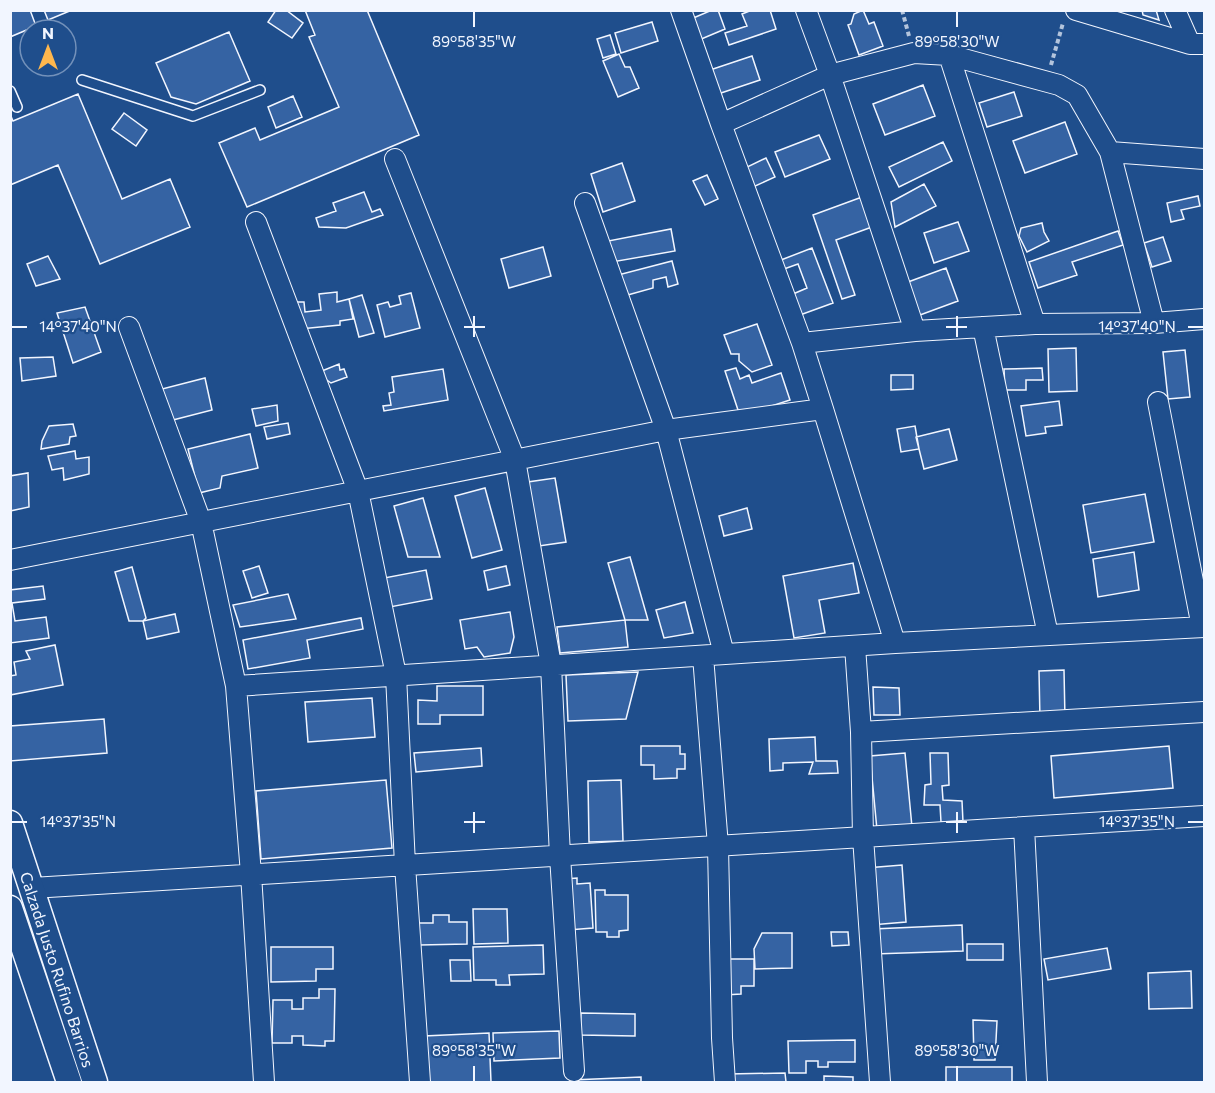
<svg xmlns="http://www.w3.org/2000/svg" width="1215" height="1093" viewBox="0 0 1215 1093" font-family="Commissioner,sans-serif">
  <style>
    .building { fill: #3563a3; stroke: #f2f6ff; stroke-width: 1.5 }
    .lines { fill: none; stroke-linecap: round; stroke-linejoin: round }
    .service-casing { stroke: #f2f6ff; stroke-width: 12 }
    .minor-casing { stroke: #f2f6ff; stroke-width: 22 }
    .tertiary-casing { stroke: #f2f6ff; stroke-width: 27 }
    .path { stroke: #b3c4dc; stroke-width: 4; stroke-dasharray: 4.5 3; stroke-linecap: butt }
    .service { stroke: #1f4e8c; stroke-width: 9 }
    .minor { stroke: #1f4e8c; stroke-width: 20 }
    .tertiary { stroke: #1f4e8c; stroke-width: 24 }
    .ticks { fill: none; stroke: #f2f6ff; stroke-width: 2 }
    .labels { text-anchor: middle; dominant-baseline: central; stroke-width: 4.5; stroke-linejoin: round; paint-order: stroke }
    .street-label { font-size: 16px; fill: #f2f6ff; stroke: #1f4e8c }
    .ticks-label { font-size: 15px; text-anchor: middle; fill: #f2f6ff; stroke: #1f4e8c; stroke-width: 4.5; stroke-linejoin: round; paint-order: stroke }
  </style>
  <rect width="100%" height="100%" fill="#1f4e8c"/>
  <path class="building" d="M10,10H30L36,26L10,37Z
    M44,10H72L48,20Z
    M276,10H286L303,23L292,38L268,22Z
    M305,10H367L419,135L247,207L219,143L255,128L260,140L339,107L309,37L315,35Z
    M712,10H718L725,29L699,40L691,19Z
    M752,10H770L776,29L729,45L725,33L747,26L742,14Z
    M863,10L869,24L874,22L883,46L859,55L848,25L851,24L854,14Z
    M1142,10H1156L1159,20L1143,15Z
    M652,22L658,41L621,53L615,33Z
    M229,32L250,81L196,104L171,97L156,63Z
    M610,35L616,54L603,58L597,39Z
    M619,54L625,67H630L639,88L618,97L603,61Z
    M752,56L760,80L718,94L710,70Z
    M923,85L935,116L885,135L873,104Z
    M1014,92L1022,116L987,127L979,103Z
    M78,94L122,199L170,179L190,227L100,264L58,165L10,185V114L13,121Z
    M293,96L302,117L276,128L268,107Z
    M124,113L147,130L136,146L112,129Z
    M1065,122L1077,154L1025,173L1013,141Z
    M819,135L830,159L785,177L775,152Z
    M943,142L952,161L899,187L889,167Z
    M766,158L775,177L753,187L745,168Z
    M622,163L635,201L603,212L591,174Z
    M707,175L718,199L705,205L693,181Z
    M924,184L936,206L895,227L891,202Z
    M364,192L372,212L380,209L383,215L346,228L319,227L316,218L336,211L333,203Z
    M1198,196L1200,206L1181,210L1184,219L1171,222L1167,203Z
    M862,197L872,227L836,240L855,295L842,299L813,215Z
    M958,222L969,251L934,263L924,233Z
    M1042,223L1044,232L1049,241L1027,252L1019,236L1021,228Z
    M671,229L675,251L612,262L608,241Z
    M1118,231L1123,245L1072,262L1077,275L1038,288L1029,262Z
    M1163,237L1171,261L1152,267L1144,243Z
    M543,247L551,276L509,288L501,259Z
    M812,248L833,303L800,315L793,294L807,288L798,264L784,269L781,260Z
    M48,256L60,279L36,286L27,264Z
    M672,261L678,284L668,287L666,277L653,280V288L624,296L618,275Z
    M946,268L958,301L920,315L908,282Z
    M337,292V302L349,299L353,319L340,321V325L300,329L297,302H304L305,312L321,310L319,294Z
    M411,293L420,328L385,337L377,305L388,302L390,307L401,304L399,296Z
    M362,295L374,333L359,337L349,299Z
    M85,307L101,352L73,363L57,313Z
    M757,324L772,365L752,372L739,361V354H731L724,335Z
    M1076,348L1077,391L1049,392L1048,349Z
    M1185,350L1190,397L1168,399L1163,352Z
    M53,357L56,376L22,381L20,358Z
    M339,364L340,370L344,369L347,377L331,383L317,373Z
    M736,368L740,379L749,375L752,383L781,373L790,400L740,416L725,371Z
    M1042,368L1043,380H1026V390H1005L1004,369Z
    M443,369L448,400L384,411L383,406L391,405L389,393L394,392L392,377Z
    M891,375H913V389L891,390Z
    M205,378L212,410L169,421L162,389Z
    M1059,401L1062,425L1045,427L1046,433L1026,436L1021,406Z
    M277,405L278,421L256,426L252,409Z
    M288,423L290,434L267,439L264,427Z
    M73,424L76,436L70,437L69,444L41,449L42,441L49,426Z
    M915,426L919,449L901,452L897,429Z
    M949,429L957,460L924,469L916,437Z
    M250,434L258,468L222,476L220,488L199,493L188,449Z
    M75,451L76,459L89,457V474L64,480L63,468L52,470L48,456Z
    M28,473L29,507L10,511V476Z
    M555,478L566,542L532,547L521,483Z
    M485,488L502,550L472,558L455,496Z
    M1145,494L1154,542L1091,553L1083,505Z
    M423,498L440,557H408L394,506Z
    M747,508L752,529L724,536L719,516Z
    M1134,552L1139,590L1098,597L1093,559Z
    M630,557L648,620H625L608,563Z
    M853,563L859,593L819,600L825,633L794,638L783,576Z
    M259,566L268,593L252,598L243,571Z
    M506,566L510,585L488,590L484,571Z
    M132,567L146,618L143,621H129L115,572Z
    M426,570L432,599L390,607L384,578Z
    M43,586L45,599L12,603L15,621L46,617L49,638L10,643V590Z
    M288,594L296,619L240,627L233,605Z
    M685,602L693,633L664,638L656,610Z
    M510,612L514,637L510,653L484,657L477,647L465,649L460,620Z
    M175,614L179,632L147,639L143,621Z
    M361,618L363,629L307,640L310,658L248,669L243,640Z
    M625,620L628,647L560,653L557,627Z
    M55,645L63,685L10,695V676L16,675L14,662L30,659L26,651Z
    M1064,670L1065,719L1040,720L1039,671Z
    M638,672L626,719L568,721L566,675Z
    M437,686H483V715H440V724H418V700L437,701Z
    M873,687L899,688L900,715H874Z
    M372,698L375,737L308,742L305,702Z
    M104,719L107,753L10,761V726Z
    M815,737L816,761H837L838,773L809,774L813,762L783,763V770L770,771L769,739Z
    M641,746H680V754H685V769H677V778L654,779V765H641Z
    M1169,746L1173,788L1054,798L1051,756Z
    M481,748L482,766L416,772L414,753Z
    M905,753L912,827L877,830L870,756Z
    M930,753H948L949,785L942,786L943,800L962,801L963,822H941L940,805H924L925,785L931,784Z
    M386,780L392,848L261,859L256,791Z
    M621,780L623,841L589,842L588,781Z
    M902,865L906,922L871,925L866,868Z
    M577,878V884L590,883L593,928L568,930L565,879Z
    M595,890H605V895H628V930L619,931V937H607V932H596Z
    M473,909H507L508,943L474,944Z
    M433,915H449V922H467V944L420,945L419,923H433Z
    M962,925L963,951L874,954L873,929Z
    M831,932H848L849,945L832,946Z
    M762,933H792V968L755,969L754,949Z
    M967,944H1003V960H967Z
    M543,945L544,974L509,975L510,985H496V980H474L473,947Z
    M271,947H333V969H316V981L271,982Z
    M1107,948L1111,969L1048,980L1044,959Z
    M725,959H754V986H741V994L725,995Z
    M450,960H470L471,981H451Z
    M1191,971L1192,1008L1149,1009L1148,973Z
    M319,989H335L334,1041H325V1046L303,1045V1036H292V1043H272L273,1000H292V1009H303V998H319Z
    M581,1013L635,1014V1036L580,1035Z
    M973,1020L997,1021L995,1060H974Z
    M559,1031L560,1058L494,1061L493,1033Z
    M489,1033L491,1082H427L424,1036Z
    M855,1040V1062H828V1067H818V1061H806V1073H789L788,1041Z
    M946,1067H1012V1082H946Z
    M785,1073L786,1082H728V1074Z
    M824,1076L853,1077V1082H824Z
    M641,1077V1082H572V1080Z"/>
  <g class="lines">
    <g class="service-casing">
      <path id="service" d="M82,80L193,116L260,90
        M10,91L17,107"/>
    </g>
    <g class="minor-casing">
      <path id="minor" d="M681,10L721,124
        M806,10L830,75L915,331
        M1076,10L1190,44H1204
        M1175,10L1190,44
        M949,55L1035,324
        M1110,152L1154,323
        M395,159L515,460L551,665L560,856L574,1071
        M585,203L666,430L724,654
        M256,222L358,491L396,675L405,865L420,1082
        M129,327L201,522L236,686L251,874L264,1082
        M983,327L1048,635
        M802,343L915,331L1035,324L1154,323L1204,319
        M1158,402L1202,627
        M10,560L666,430L823,409
        M895,643L823,409L802,343L721,124L830,75L914,53L949,55L1059,85L1077,95L1110,152L1204,159
        M855,646L861,732L863,837L880,1082
        M703,656L718,846L722,1038L725,1082
        M236,686L895,643L1204,627
        M861,732L1204,712
        M1024,827L1037,1082
        M32,888L1204,816"/>
    </g>
    <g class="tertiary-casing">
      <g id="tertiary">
        <path id="s1" d="M10,823L95,1082"/>
        <path d="M10,908L69,1082"/>
      </g>
    </g>
    <path class="path" d="M902,10L909,36
      M1051,65L1063,23"/>
    <use href="#service" class="service"/>
    <use href="#minor" class="minor"/>
    <use href="#tertiary" class="tertiary"/>
  </g>
  <path class="ticks" d="M474,12V27M957,12V27M474,316V337M957,316V337M12,327H27M464,327H485M946,327H967M1188,327H1203M474,812V833M957,812V833M12,822H27M464,822H485M946,822H967M1188,822H1203M474,1066V1081M957,1066V1081"/>
  <g class="labels">
    <g class="street-label">
      <text stroke="none"><textPath href="#s1" startOffset="154">Calzada Justo Rufino Barrios</textPath></text>
    </g>
  </g>
  <g class="ticks-label">
    <text x="474" y="47">89°58'35"W</text>
    <text x="957" y="47">89°58'30"W</text>
    <text x="78" y="332">14°37'40"N</text>
    <text x="1137" y="332">14°37'40"N</text>
    <text x="78" y="827">14°37'35"N</text>
    <text x="1137" y="827">14°37'35"N</text>
    <text x="474" y="1056">89°58'35"W</text>
    <text x="957" y="1056">89°58'30"W</text>
  </g>
  <rect width="1215" height="1093" fill="none" stroke="#f2f6ff" stroke-width="24"/>
  <g transform="translate(48 48)"><circle r="28" fill="#1f4e8c" stroke="#7391ba" stroke-width="1.5"/>
  <path d="M0-4.5L10 22L0 15L-10 22Z" fill="#ffb74d"/>
  <text y="-9" font-size="16" font-weight="bold" text-anchor="middle" fill="#f2f6ff">N</text>
  </g>
</svg>
